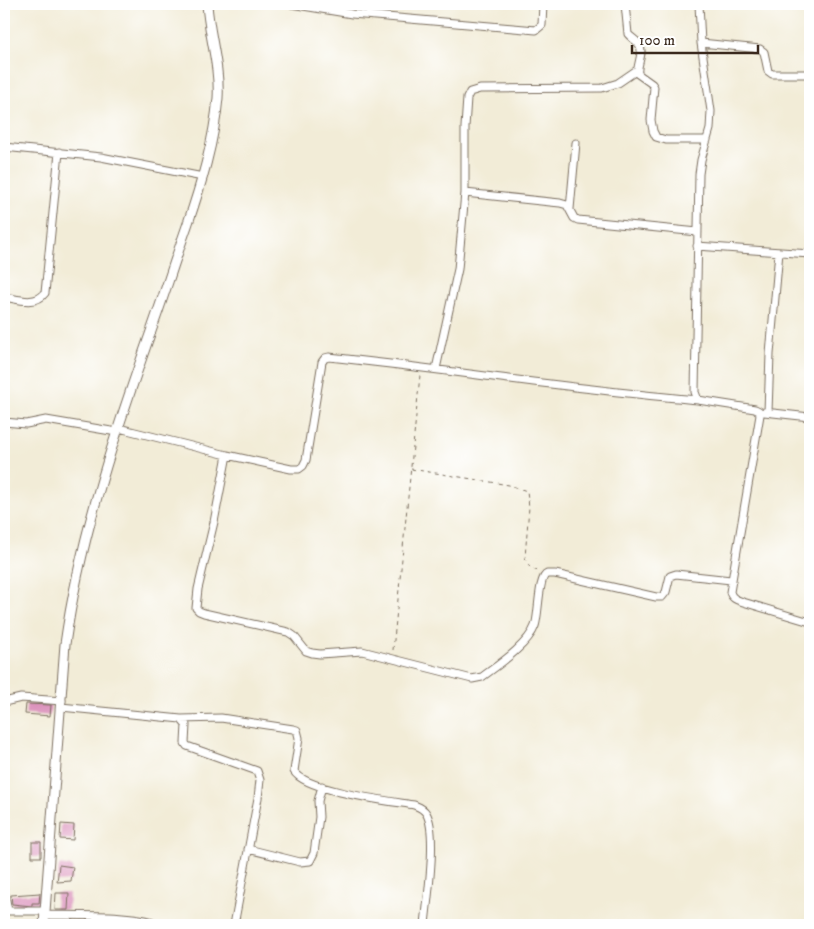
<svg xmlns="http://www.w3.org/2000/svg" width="814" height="929" viewBox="0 0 814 929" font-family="'IM FELL DW Pica',serif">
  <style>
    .building { fill: #da8fba }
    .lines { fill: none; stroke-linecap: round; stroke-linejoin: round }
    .minor-casing { stroke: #7b6e5f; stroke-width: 9 }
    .tertiary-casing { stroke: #7b6e5f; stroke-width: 11 }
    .path { stroke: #7b6e5f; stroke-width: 1; stroke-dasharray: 4 4; stroke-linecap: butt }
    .minor { stroke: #fff; stroke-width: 7 }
    .tertiary { stroke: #fff; stroke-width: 9 }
  </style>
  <rect width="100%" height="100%" fill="#fff"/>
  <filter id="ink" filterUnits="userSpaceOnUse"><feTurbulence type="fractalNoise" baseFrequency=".02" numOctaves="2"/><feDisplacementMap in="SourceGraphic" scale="10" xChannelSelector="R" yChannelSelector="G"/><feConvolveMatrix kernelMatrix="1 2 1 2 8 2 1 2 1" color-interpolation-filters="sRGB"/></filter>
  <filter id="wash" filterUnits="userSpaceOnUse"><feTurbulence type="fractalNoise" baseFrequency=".0096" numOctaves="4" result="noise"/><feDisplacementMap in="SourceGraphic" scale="20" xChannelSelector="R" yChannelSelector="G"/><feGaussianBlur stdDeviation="1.12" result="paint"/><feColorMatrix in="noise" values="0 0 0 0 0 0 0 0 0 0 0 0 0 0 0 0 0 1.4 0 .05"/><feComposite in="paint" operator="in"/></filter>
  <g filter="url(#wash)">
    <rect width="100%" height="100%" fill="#f2ecd7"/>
    <g id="blocks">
      <path class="building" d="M26,704L51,705L50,716L25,714Z
        M61,824L74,825L73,840L60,839Z
        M32,842H41V857H32Z
        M59,865L73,867L71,881L57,882Z
        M40,893L39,903H32V906L12,904L11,895Z
        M56,893H69L68,910H55Z"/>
    </g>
  </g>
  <g filter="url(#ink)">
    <use href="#blocks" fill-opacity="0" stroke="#7b6e5f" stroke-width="1"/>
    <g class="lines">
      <g class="minor-casing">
        <path id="minor" d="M291,4L352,14L536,30L542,25L543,4
          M625,4L628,34C631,38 638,41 640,46C644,54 636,65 638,74L652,84L654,87L651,120L653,131L656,137L666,140H707
          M699,4L701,43L711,111L710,129L701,160L699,174L695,392L698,400L755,409L759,411L760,415L730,592C732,599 737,600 743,602L810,622
          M701,43L760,49L764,52L768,71L772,74H810
          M4,147L101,157L203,177
          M465,193L560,203L567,205L574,218L578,220L698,232
          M570,209L576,143
          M697,246L810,254
          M4,297C18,299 35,306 45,293L59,152
          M436,369L458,269L465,193V127L467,98L470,92L480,89L602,88L618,83L637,70
          M764,412L810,417
          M768,412L770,354L779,252
          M4,422L26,424L46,420L117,432
          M119,428L227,455L291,469H299L303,466L306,460L322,362L325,358L329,357C453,370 575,390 698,400
          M227,455L214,522L198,589L196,608L199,611L204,613L288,632L294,636L306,651L312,653L320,654L362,651L472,679L482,677C498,665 528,645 535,626C539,616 538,577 547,574C547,574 554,574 555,574L656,597H662L666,592L670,576L676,574L731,580
          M4,702L21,698L62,701
          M61,707L181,719L186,725L185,743L187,746L257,771L260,780L258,798L234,925
          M181,719L221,718L293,729L297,730L299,738L294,771C305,791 390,801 414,805C419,807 423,808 426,813C438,832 427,901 425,925
          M248,849L300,862L310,861L314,853L319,817L318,801L322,786
          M4,890L8,911
          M4,911H45
          M44,915C64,916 146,913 158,925"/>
      </g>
      <g class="tertiary-casing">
        <path id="tertiary" d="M44,925L65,644C81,532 118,425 155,320C166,289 176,257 187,226C201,185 214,142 218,98C220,66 209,35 207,4"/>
      </g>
      <path class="path" d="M411,469L509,485L527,491L529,507L525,558C527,566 531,569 538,571
        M393,650L420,375"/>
      <use href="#minor" class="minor"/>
      <use href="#tertiary" class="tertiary"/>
    </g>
  </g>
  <rect width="814" height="929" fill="none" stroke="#fff" stroke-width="20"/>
  <path d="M632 45v8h126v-8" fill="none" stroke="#3b2a1e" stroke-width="2.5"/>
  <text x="639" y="45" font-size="15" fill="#3b2a1e" stroke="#ffffff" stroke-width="4" paint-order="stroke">100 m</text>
</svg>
